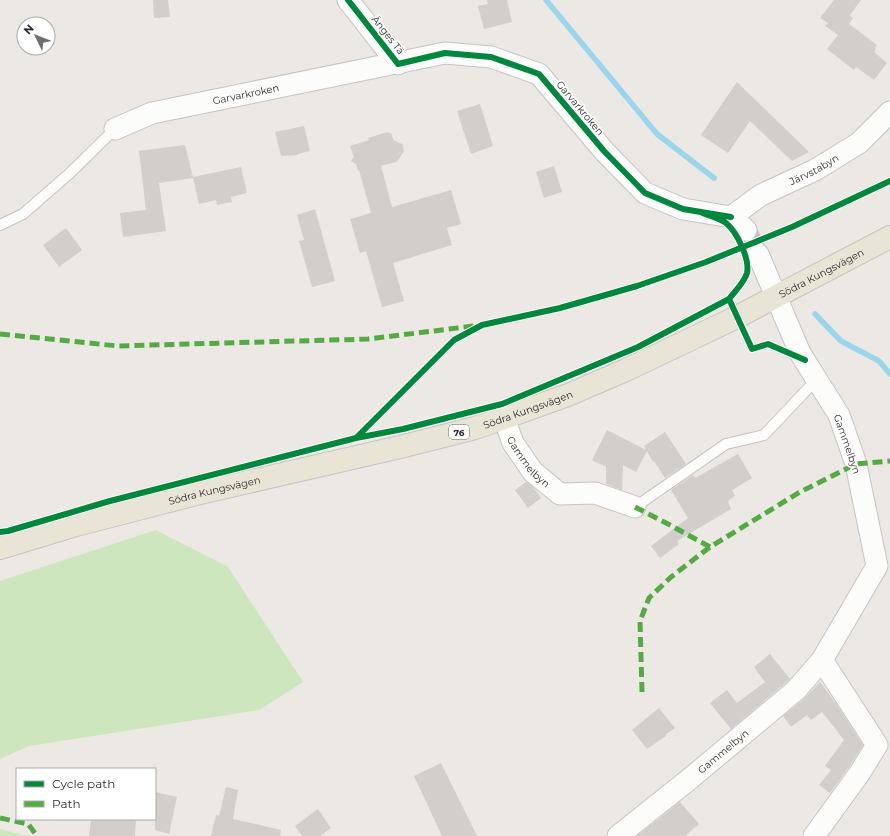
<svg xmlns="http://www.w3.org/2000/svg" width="890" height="836" viewBox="0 0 890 836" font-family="Montserrat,sans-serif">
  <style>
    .green { fill: #cee6be }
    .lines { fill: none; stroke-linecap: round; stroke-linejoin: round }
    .stream { stroke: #99d6ec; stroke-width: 5.5 }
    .building { fill: #d1cecb }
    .street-tunnel { stroke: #c6c3c0; stroke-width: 21; stroke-dasharray: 21 10; stroke-linecap: butt }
    .lane-casing { stroke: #c5c4c5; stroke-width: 12 }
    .street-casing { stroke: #c5c4c5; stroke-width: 23 }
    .primary-casing { stroke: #c6c5c4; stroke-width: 24 }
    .lane { stroke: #fcfcfb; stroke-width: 10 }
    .street { stroke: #fcfcfb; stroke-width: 21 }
    .primary { stroke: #e8e4d6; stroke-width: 22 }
    .quiet { stroke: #54ab44; stroke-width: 5; stroke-dasharray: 10 5; stroke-linecap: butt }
    .cycleway-casing { stroke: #fff; stroke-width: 8 }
    .cycleway { stroke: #00873e; stroke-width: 6 }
    .labels { text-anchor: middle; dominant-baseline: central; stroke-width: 3.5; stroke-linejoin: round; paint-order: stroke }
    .shield { fill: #fff; stroke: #6d6d6d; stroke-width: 1 }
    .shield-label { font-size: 9px; font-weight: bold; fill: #2e2e2e }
    .street-label { font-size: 10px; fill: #2e2e2e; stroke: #fff }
  </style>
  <rect width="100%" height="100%" fill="#ece8e4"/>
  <path class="green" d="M156,530L228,567L303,682L259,710L29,746L0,759V581Z
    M0,829L27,836H0Z"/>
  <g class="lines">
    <path class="stream" d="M546,0L657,134L714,178
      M815,314L841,341L879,361L890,374"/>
  </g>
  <path class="building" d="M153,0H168L170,17L154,18Z
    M487,0H507L512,22L484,29L478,6L488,4Z
    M834,0H861L850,15L853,18L849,24L877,45L875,48L876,49L874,52L887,63L874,80L856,67L854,70L827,49L838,35L825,26L828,23L820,18Z
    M737,82L809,152L792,161L750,121L728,153L701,135Z
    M480,104L493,146L471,154L457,111Z
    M304,126L310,151L298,154V155L281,156L275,132Z
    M387,132L392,134L393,140L402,144L404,151L399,159L396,162L381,166L392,207L451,190L461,224L447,228L452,245L393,263L404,301L382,307L366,251L360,253L350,219L371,213L359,170L358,171L356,164L351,161L354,157L350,146L369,140L368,138Z
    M185,145L193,177L241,167L247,193L231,197L232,202L217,205L216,200L199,204L193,178L159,183L166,231L123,237L120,213L146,210L139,151Z
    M554,166L562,192L544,198L536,172Z
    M315,209L335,281L312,287L299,241L304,240L297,215Z
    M66,228L82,250L59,267L43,245Z
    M607,430L646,450L644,446L665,432L686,464L665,478L654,461L653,462L647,451L636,472L623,465L622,490L606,484V467L592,460Z
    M738,454L752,478L732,490L735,496L728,501L731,509L677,541L679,544L660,558L651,546L688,518L671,490L693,475L695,478Z
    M526,482L532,486L541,498L528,508L515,490Z
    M770,654L790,679L731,729L710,703L727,690L737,703L765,682L754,667Z
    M820,682L837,705L863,745L849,767L830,793L819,785L831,770L825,766L844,740L822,712L811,720L807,715L791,727L783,716L804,699Z
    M659,708L675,728L665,735L666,736L647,749L632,730Z
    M441,763L477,836H442L414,776Z
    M226,787L238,790L233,819L281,830L280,836H211L216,815L219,816Z
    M155,792L177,797L169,834L155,830Z
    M680,802L699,824L685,836H637Z
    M318,809L331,828L320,836H302L295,826Z
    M91,819H136L135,836H89Z"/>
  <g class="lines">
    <path class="street-tunnel" d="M746,230L758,254"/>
    <g class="lane-casing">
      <path id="lane" d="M0,225L23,214L70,173L115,129
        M635,507L726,444L764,435L817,379"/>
    </g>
    <g class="street-casing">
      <g id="street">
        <path d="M348,0L398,64"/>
        <path id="s1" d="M115,129L152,113L445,53L491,57L539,74L604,151L645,193L683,209L731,217"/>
        <path id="s2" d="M731,217L761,195L815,170L859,143L890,112"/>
        <path d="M731,217L746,230"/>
        <path id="s3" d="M504,418L513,443L533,472L560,494L595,493L635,507"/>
        <path id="s4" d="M618,836L692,777L796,690L822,660L877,566L856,464L839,415L800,353L758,254"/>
        <path d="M814,836L859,774L877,745L822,660"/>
      </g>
    </g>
    <g class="primary-casing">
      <g id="primary">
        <path id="s5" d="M0,548L76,525L200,493L400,447L475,428L504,418L568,395L626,370L737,317L890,237"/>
      </g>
    </g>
    <use href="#lane" class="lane"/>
    <use href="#street" class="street"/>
    <use href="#primary" class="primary"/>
    <path class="quiet" d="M0,334L118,346L368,339L474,326
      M635,507L670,525L710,547
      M642,692L640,621L649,598L671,577L710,547L800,492L856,464L890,461
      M0,818L28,824L37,836"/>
    <g class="cycleway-casing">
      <path id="cycleway" d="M348,0L398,64L445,53L491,57L539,74L604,151L645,193L683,209L731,217
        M729,299L752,349L768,344L805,360
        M356,438L403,429L502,404L638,347L729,299C735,291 744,283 747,273C750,259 737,232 726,223C720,218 709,216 701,212
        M0,532L8,531L110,501L356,438L454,340L482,325L560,308L637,286L706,262L792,227L890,181"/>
    </g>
    <use href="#cycleway" class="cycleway"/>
  </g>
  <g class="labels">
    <rect class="shield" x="449" y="425" width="20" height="14" rx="3"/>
    <g class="shield-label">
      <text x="459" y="432">76</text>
    </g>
    <g class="street-label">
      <text transform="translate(388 35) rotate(52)">Änges Tä</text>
      <text stroke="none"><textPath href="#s1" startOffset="136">Garvarkroken</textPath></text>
      <text transform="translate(580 108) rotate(50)">Garvarkroken</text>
      <text stroke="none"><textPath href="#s2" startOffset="96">Järvstabyn</textPath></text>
      <text stroke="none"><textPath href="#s5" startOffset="870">Södra Kungsvägen</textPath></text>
      <text stroke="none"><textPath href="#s5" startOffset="546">Södra Kungsvägen</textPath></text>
      <text transform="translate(847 444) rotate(71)">Gammelbyn</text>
      <text stroke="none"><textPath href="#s3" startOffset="51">Gammelbyn</textPath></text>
      <text stroke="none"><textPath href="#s5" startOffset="222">Södra Kungsvägen</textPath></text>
      <text stroke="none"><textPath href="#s4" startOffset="135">Gammelbyn</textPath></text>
    </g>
  </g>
  <rect x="16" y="768" width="140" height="52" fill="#ffffff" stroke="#ababab"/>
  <rect x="24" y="781" width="20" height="6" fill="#00873e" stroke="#ababab"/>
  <text x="52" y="788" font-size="12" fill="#2e2e2e">Cycle path</text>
  <rect x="24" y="801" width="20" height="6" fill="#54ab44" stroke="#ababab"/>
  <text x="52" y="808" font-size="12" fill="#2e2e2e">Path</text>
  <g transform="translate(36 36) rotate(313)"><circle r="19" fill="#ffffff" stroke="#ababab"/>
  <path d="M0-3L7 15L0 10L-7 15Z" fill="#706f6e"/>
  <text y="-6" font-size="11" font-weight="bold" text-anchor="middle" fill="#2e2e2e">N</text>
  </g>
</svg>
